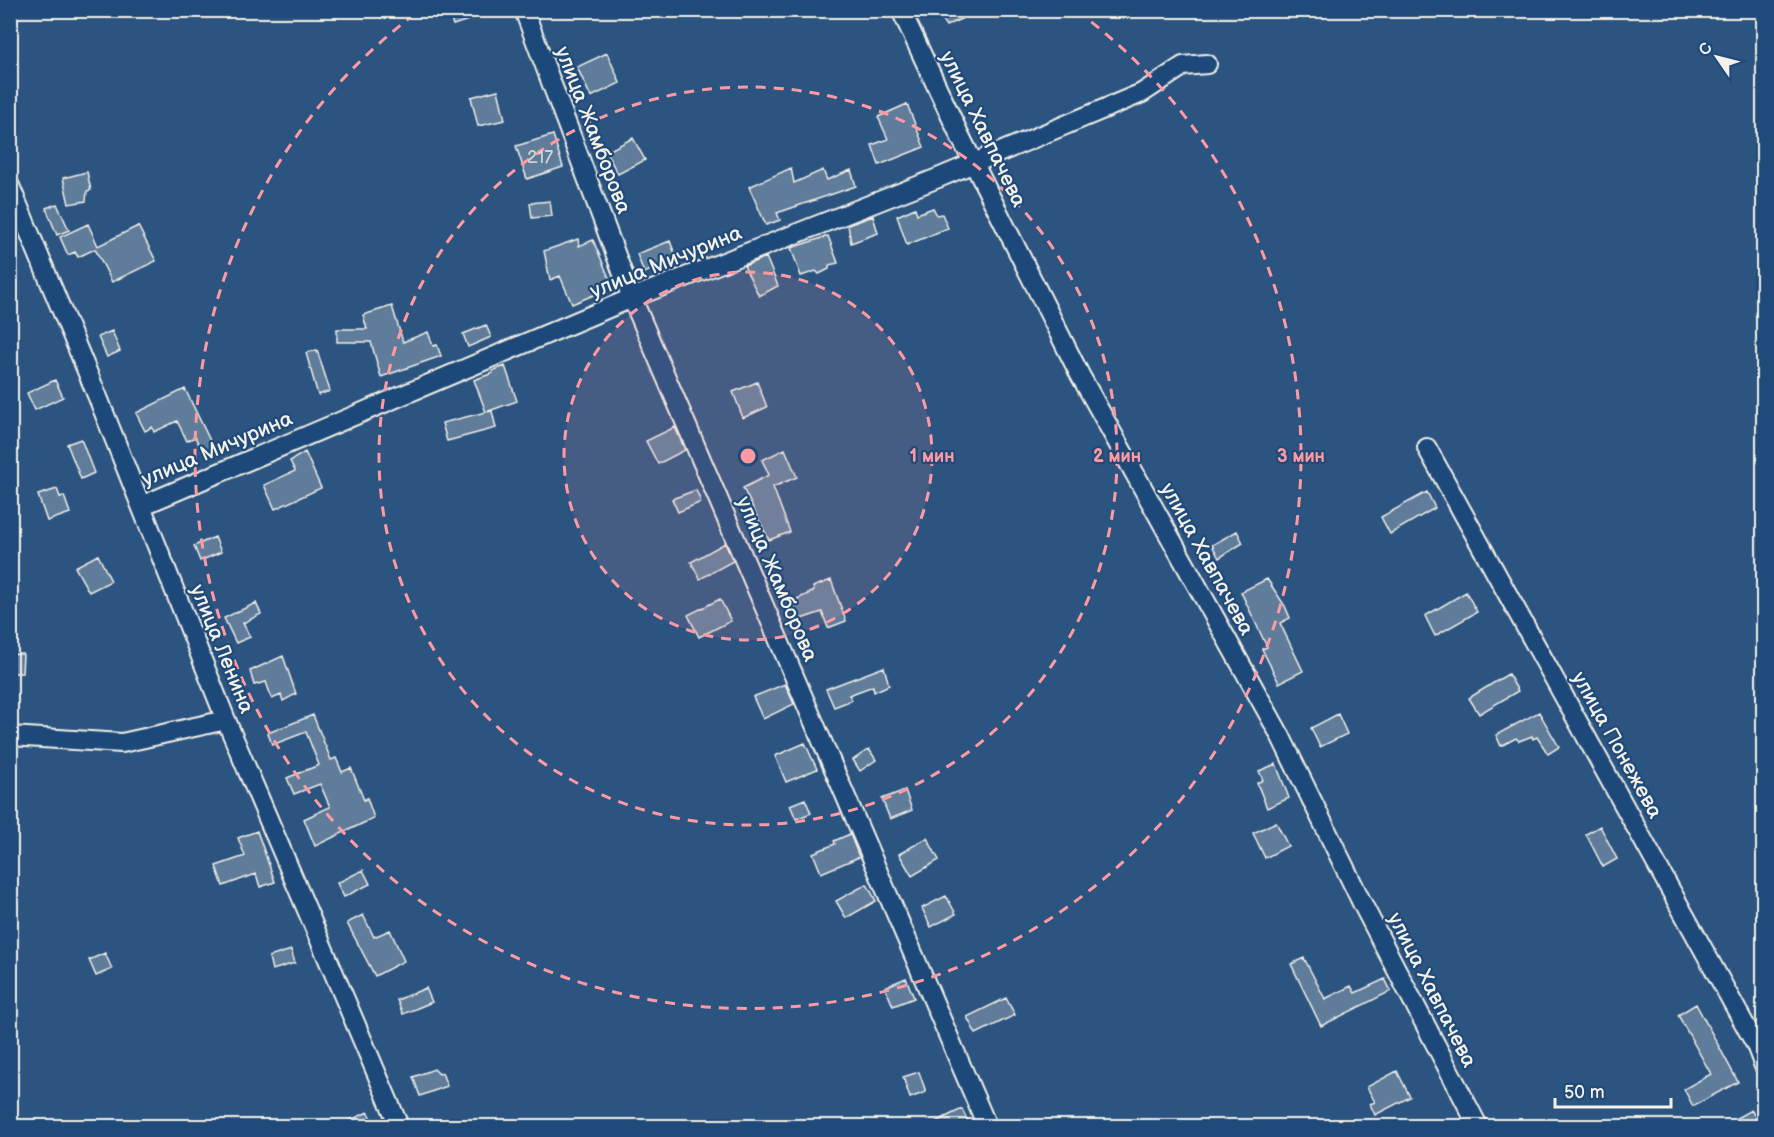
<svg xmlns="http://www.w3.org/2000/svg" width="1774" height="1137" viewBox="0 0 1774 1137" font-family="'Balsamiq Sans',sans-serif">
  <style>
    .building { fill: #5e7b9a; stroke: #f4f1e8; stroke-width: 1.5 }
    .lines { fill: none; stroke-linecap: round; stroke-linejoin: round }
    .street-casing { stroke: #f4f1e8; stroke-width: 22 }
    .street { stroke: #1f4a7a; stroke-width: 18 }
    .ring { fill: none; stroke: #ff9aa2; stroke-width: 3; stroke-dasharray: 10 8 }
    .labels { text-anchor: middle; dominant-baseline: central; stroke-width: 4.5; stroke-linejoin: round; paint-order: stroke }
    .number-label { font-size: 18px; fill: #ced4d4 }
    .street-label { font-size: 21px; fill: #f4f1e8; stroke: #1f4a7a }
    .centre { fill: #ff9aa2; stroke: #1f4a7a; stroke-width: 3 }
    .ring-label { font-size: 18px; text-anchor: middle; font-weight: bold; fill: #ff9aa2; stroke: #1f4a7a; stroke-width: 4.5; stroke-linejoin: round; paint-order: stroke }
  </style>
  <rect width="100%" height="100%" fill="#2c5481"/>
  <filter id="ink" filterUnits="userSpaceOnUse"><feTurbulence type="fractalNoise" baseFrequency=".0167" numOctaves="2"/><feDisplacementMap in="SourceGraphic" scale="12" xChannelSelector="R" yChannelSelector="G"/><feConvolveMatrix kernelMatrix="1 2 1 2 8 2 1 2 1" color-interpolation-filters="sRGB"/></filter>
  <g filter="url(#ink)">
    <path class="building" d="M448,10H489L490,13L453,25Z
      M938,10H980L946,26Z
      M607,53L620,83L591,97L577,67Z
      M498,90L505,120L478,126L471,97Z
      M907,104L924,147L879,165L872,145L888,139L878,117Z
      M553,135L563,167L527,179L516,146Z
      M633,138L645,160L618,174L606,152Z
      M791,168L794,183L823,170L827,180L851,170L856,186L777,213L780,220L766,225L749,187Z
      M87,172L91,190L87,191L86,201L69,204L63,178Z
      M550,201L552,216L532,218L530,203Z
      M57,204L69,230L57,235L46,208Z
      M915,208L917,214L933,208L937,215L942,214L948,228L907,245L897,216Z
      M873,216L878,233L851,243L848,225Z
      M88,224L98,246L138,226L156,261L112,282L95,249L78,257L75,252L68,255L60,237Z
      M828,236L838,263L829,265V269L819,274L816,271L801,276L791,248Z
      M578,239L579,246L593,240L613,287L572,304L560,276L550,280L544,251Z
      M670,241L677,259L644,273L637,254Z
      M766,257L778,286L759,296L744,266Z
      M392,306L403,342L428,332L433,346L437,345L441,356L381,377L371,342H337V329H367L363,315Z
      M486,325L491,337L468,347L463,334Z
      M112,331L120,351L107,357L98,337Z
      M317,350L330,391L318,395L306,353Z
      M505,366L517,401L486,412L492,411L496,428L447,441L442,423L486,412L474,380L493,373L492,371Z
      M55,380L63,397L35,410L27,393Z
      M757,382L767,407L743,418L733,392Z
      M185,389L214,449L204,454L195,437L187,441L177,421L154,432L152,427L145,431L136,413Z
      M675,427L685,450L658,464L646,441Z
      M81,439L94,473L81,479L67,444Z
      M785,449L797,477L773,487L790,532L769,540L743,488L769,475L762,460Z
      M305,452L321,488L275,509L264,485L295,471L290,461Z
      M57,489L60,497L64,496L70,513L47,521L38,495Z
      M696,490L701,502L678,512L672,499Z
      M1427,492L1435,508L1390,534L1381,517Z
      M1237,531L1243,543L1219,558L1212,545Z
      M215,537L221,552L200,561L194,546Z
      M725,543L733,561L700,579L691,562Z
      M98,555L111,581L89,592L75,567Z
      M1267,579L1285,606L1290,618L1280,623L1303,671L1279,683L1262,649L1267,647L1241,592Z
      M831,580L846,621L828,628L822,612L798,620L791,602L814,591L813,587Z
      M1466,592L1477,612L1435,636L1425,616Z
      M720,599L731,621L699,637L688,615Z
      M256,603L261,614L243,623L250,637L236,643L224,618Z
      M10,654H23L22,673H10Z
      M283,656L296,694L283,701L281,695L272,699L266,682L254,685L250,671Z
      M884,667L889,685L874,692L873,686L849,695L852,700L834,707L826,689Z
      M1508,674L1518,691L1479,714L1469,698Z
      M785,684L794,704L763,719L753,697Z
      M1539,712L1559,747L1548,754L1537,737L1533,739L1532,736L1519,741L1516,738L1501,746L1496,735Z
      M1338,714L1347,734L1320,747L1311,728Z
      M313,715L331,760L336,758L342,772L351,768L364,800L367,798L374,818L315,846L304,819L330,807L320,784L294,794L287,778L319,765L306,732L272,745L268,733Z
      M805,743L817,769L786,782L775,756Z
      M869,749L876,760L860,771L853,760Z
      M1276,764L1289,798L1267,808L1257,783L1263,780L1259,771Z
      M905,790L912,810L890,819L882,799Z
      M805,799L811,813L796,819L790,805Z
      M1276,822L1288,846L1265,858L1253,833Z
      M1600,826L1617,859L1603,867L1586,834Z
      M257,831L275,882L260,887L256,874L223,886L216,866L245,856L238,838Z
      M850,834L859,857L821,873L813,853L835,844L834,841Z
      M927,838L939,860L912,876L899,854Z
      M363,870L370,884L344,897L337,883Z
      M867,884L876,901L846,918L836,901Z
      M946,896L956,914L931,927L922,908Z
      M363,915L374,937L390,930L404,961L375,976L347,923Z
      M291,950L295,963L272,970L269,957Z
      M105,953L112,969L96,976L89,960Z
      M1304,958L1325,999L1351,986L1355,993L1385,979L1391,991L1321,1026L1291,964Z
      M906,978L914,998L893,1006L885,987Z
      M426,988L432,1002L403,1014L397,1000Z
      M1006,998L1015,1015L976,1034L967,1017Z
      M1696,1004L1738,1082L1693,1106L1684,1089L1711,1074L1678,1015Z
      M434,1069L439,1074L442,1073L447,1086L420,1096L413,1077Z
      M1397,1071L1410,1097L1375,1115L1370,1104L1375,1102L1367,1087Z
      M919,1072L926,1092L910,1098L903,1077Z
      M962,1109L970,1126H927Z
      M1751,1110L1759,1122L1751,1126H1722Z
      M368,1112L373,1123L366,1126H337Z"/>
    <g class="lines">
      <g class="street-casing">
        <path id="street" d="M524,10L632,298L987,1126
          M901,10L960,136L1080,375L1280,735L1365,909L1478,1126
          M10,186L99,400L226,720L399,1126
          M1427,448L1756,1045L1764,1066
          M141,506L632,298L938,178L1142,93L1183,66L1207,64
          M10,736L122,743L226,720"/>
      </g>
      <use href="#street" class="street"/>
    </g>
  </g>
  <circle cx="748" cy="456" r="184" fill="#ff9aa2" fill-opacity=".12"/>
  <g class="ring">
    <circle cx="748" cy="456" r="184"/>
    <circle cx="748" cy="456" r="369"/>
    <path d="M1077 11A553 553 0 1 1 419 11"/>
  </g>
  <g class="labels">
    <g class="number-label">
      <text x="540" y="157">217</text>
    </g>
    <g class="street-label">
      <text transform="translate(983 129) rotate(64)">улица Хавпачева</text>
      <text transform="translate(593 130) rotate(69)">улица Жамборова</text>
      <text transform="translate(666 262) rotate(-22)">улица Мичурина</text>
      <text transform="translate(217 449) rotate(-23)">улица Мичурина</text>
      <text transform="translate(1207 559) rotate(61)">улица Хавпачева</text>
      <text transform="translate(777 579) rotate(67)">улица Жамборова</text>
      <text transform="translate(222 649) rotate(68)">улица Ленина</text>
      <text transform="translate(1617 745) rotate(61)">улица Понежева</text>
      <text transform="translate(1432 990) rotate(63)">улица Хавпачева</text>
    </g>
  </g>
  <circle cx="748" cy="456" r="9" class="centre"/>
  <g class="ring-label">
    <text x="932" y="462">1 мин</text>
    <text x="1117" y="462">2 мин</text>
    <text x="1301" y="462">3 мин</text>
  </g>
  <rect width="1774" height="1137" fill="none" stroke="#1f4a7a" stroke-width="36"/>
  <rect x="18" y="18" width="1738" height="1101" fill="none" stroke="#f4f1e8" stroke-width="2" filter="url(#ink)"/>
  <g transform="translate(1717 57) rotate(305)" stroke="#1f4a7a" stroke-width="4.5" paint-order="stroke">
  <path d="M0-4.5L10 22L0 15L-10 22Z" fill="#f4f1e8"/>
  <text y="-9" font-size="16" font-weight="bold" text-anchor="middle" fill="#f4f1e8">С</text>
  </g>
  <path d="M1555 1098v9h116v-9" fill="none" stroke="#f4f1e8" stroke-width="3"/>
  <text x="1564" y="1098" font-size="18" fill="#f4f1e8" stroke="#1f4a7a" stroke-width="4.5" paint-order="stroke">50 m</text>
</svg>
